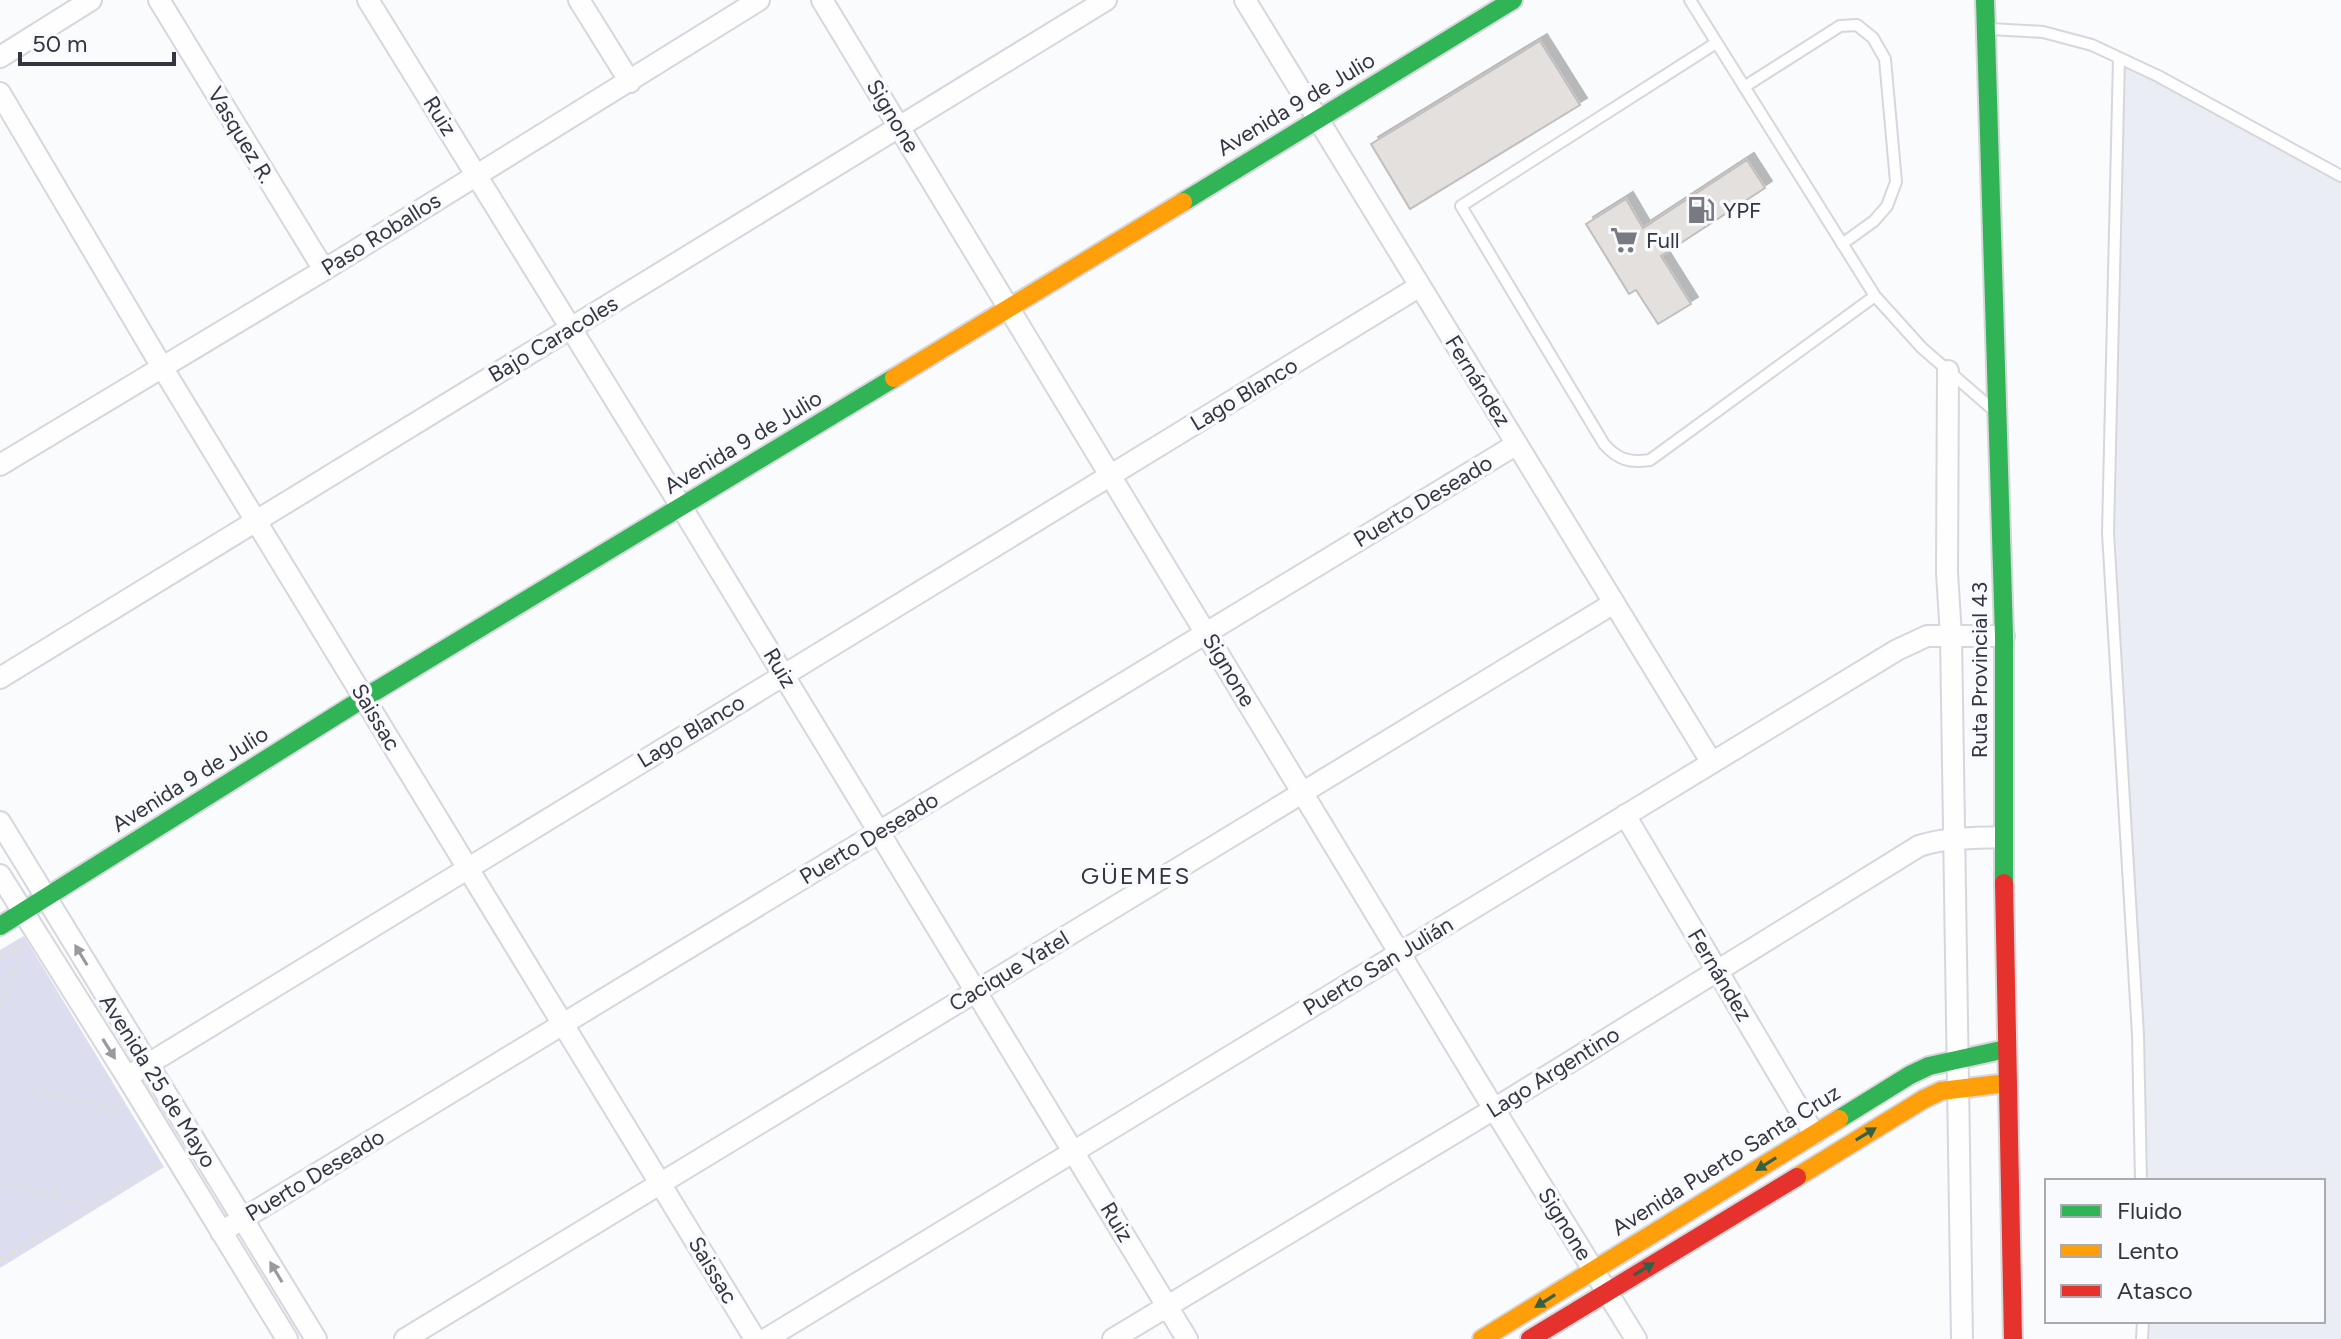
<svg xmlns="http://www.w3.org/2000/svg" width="2341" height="1339" viewBox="0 0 2341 1339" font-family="Figtree,sans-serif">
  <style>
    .built { fill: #ebedf4 }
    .green { fill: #dcdef0 }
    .building { fill: #e3e0de; stroke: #c2bebd; stroke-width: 2; filter: url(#shadow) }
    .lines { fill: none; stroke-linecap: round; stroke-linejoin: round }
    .lane-casing { stroke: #d6d7dc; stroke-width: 14 }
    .street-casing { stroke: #d6d7dc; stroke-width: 24 }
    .fast-casing { stroke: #d6d7dc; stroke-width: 22 }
    .slow-casing { stroke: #d6d7dc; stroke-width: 22 }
    .jam-casing { stroke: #d6d7dc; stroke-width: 22 }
    .path { stroke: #dfdfe0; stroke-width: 4; stroke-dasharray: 6 6; stroke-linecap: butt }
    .lane { stroke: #fefeff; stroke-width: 10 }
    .street { stroke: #fefeff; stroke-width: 20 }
    .fast { stroke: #30b455; stroke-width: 18 }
    .slow { stroke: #ff9f0a; stroke-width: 18 }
    .jam { stroke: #e5322d; stroke-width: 18 }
    .oneway { fill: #999a9e }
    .oneway2 { fill: #336146 }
    .labels { text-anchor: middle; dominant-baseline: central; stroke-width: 7; stroke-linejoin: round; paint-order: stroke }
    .street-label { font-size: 22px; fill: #34353e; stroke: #f9fafe }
    .poi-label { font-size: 22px; fill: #34353e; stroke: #f9fafe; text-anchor: start }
    .neighbourhood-label { font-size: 24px; letter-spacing: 2px; fill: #34353e; stroke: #f9fafe }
  </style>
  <defs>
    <filter id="shadow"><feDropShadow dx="7" dy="-7" stdDeviation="0" flood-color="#0004"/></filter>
  </defs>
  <rect width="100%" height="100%" fill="#fafbfd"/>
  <path class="built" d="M2119,58L2341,176V1339H2142L2143,1321H2323V1181H2141L2108,533Z"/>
  <path class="green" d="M24,936L164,1167L0,1268V950Z"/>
  <path class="building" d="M1540,41L1580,105L1410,209L1371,144Z
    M1747,160L1765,188L1661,256L1691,304L1658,324L1636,290L1629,294L1586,224L1626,199L1643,228Z"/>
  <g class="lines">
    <g class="lane-casing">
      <path id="lane" d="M1690,0L1875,296L1922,348L1990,407
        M1991,29L2043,32L2092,45L2158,76L2341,176
        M1716,43L1461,206L1604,444C1618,460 1630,463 1650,460L1875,296
        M2119,58L2108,533L2138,1035L2141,1181
        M1744,87L1840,26L1857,25L1873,38L1885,59L1896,182L1887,206L1874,221L1842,244
        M2142,1339L2143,1321"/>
    </g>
    <g class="street-casing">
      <path id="street" d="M159,0L324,270
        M368,0L682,508L1187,1339
        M579,0L630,82
        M822,0L1494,1109L1636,1339
        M1245,0L1712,763
        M0,57L91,0
        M0,93L162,367L755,1339
        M1948,371L1947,573L1951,636L1962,1339
        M0,465L324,270L759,0
        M0,678L1106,0
        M1625,815L1814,1134
        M0,822L316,1339
        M0,875L127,1077L287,1339
        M127,1077L1420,286
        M221,1232L1517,444
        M405,1339L1614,603
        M766,1339L1897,650L1927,636H2004
        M1113,1339L1494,1109L1919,846C1946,837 1975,838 2003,837"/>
    </g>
    <g class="fast-casing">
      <path id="fast" d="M1985,0L2004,636V883
        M1183,202L1513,0
        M0,926L364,698L894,378
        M1839,1119L1910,1075L1929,1066L2006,1049"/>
    </g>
    <g class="slow-casing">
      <path id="slow" d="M894,378L1183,202
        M1797,1177L1924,1099L1941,1091L2007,1083
        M1482,1339L1839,1119"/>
    </g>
    <g class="jam-casing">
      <path id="jam" d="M2004,883L2013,1339
        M1530,1339L1797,1177"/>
    </g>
    <path class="path" d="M0,958L22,945
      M0,1009L22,946
      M30,1088L124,1110
      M6,1184L89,1206
      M0,1260L157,1165L156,1163"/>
    <use href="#lane" class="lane"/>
    <use href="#street" class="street"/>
    <use href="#fast" class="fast"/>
    <use href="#slow" class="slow"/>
    <use href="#jam" class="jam"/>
  </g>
  <defs><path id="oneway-solid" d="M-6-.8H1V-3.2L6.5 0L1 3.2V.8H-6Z" transform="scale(2)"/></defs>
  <g class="oneway">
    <use href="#oneway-solid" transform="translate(81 955) rotate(-121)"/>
    <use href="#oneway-solid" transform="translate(109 1049) rotate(58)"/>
    <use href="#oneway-solid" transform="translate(276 1272) rotate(-121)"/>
  </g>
  <g class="oneway2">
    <use href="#oneway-solid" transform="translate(1866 1134) rotate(-31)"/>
    <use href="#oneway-solid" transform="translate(1766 1164) rotate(148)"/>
    <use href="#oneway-solid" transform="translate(1644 1269) rotate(-31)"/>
    <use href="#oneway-solid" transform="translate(1545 1301) rotate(148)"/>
  </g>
  <defs>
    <g id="fuel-bare" transform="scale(2.16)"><path d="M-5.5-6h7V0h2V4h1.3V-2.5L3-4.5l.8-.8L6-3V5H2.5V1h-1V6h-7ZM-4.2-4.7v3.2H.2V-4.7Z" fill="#797a81" stroke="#f9fafe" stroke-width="2.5" paint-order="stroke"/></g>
    <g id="supermarket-bare" transform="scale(2.16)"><path d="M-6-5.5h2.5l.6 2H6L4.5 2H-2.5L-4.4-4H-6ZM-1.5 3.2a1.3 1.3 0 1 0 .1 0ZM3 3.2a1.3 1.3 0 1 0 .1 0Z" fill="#797a81" stroke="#f9fafe" stroke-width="2.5" paint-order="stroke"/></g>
  </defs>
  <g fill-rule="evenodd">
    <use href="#fuel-bare" x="1701" y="210"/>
    <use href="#supermarket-bare" x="1624" y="240"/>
  </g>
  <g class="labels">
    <g class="street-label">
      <text transform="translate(1296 104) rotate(-31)">Avenida 9 de Julio</text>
      <text transform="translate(440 116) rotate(58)">Ruiz</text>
      <text transform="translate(893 116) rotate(59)">Signone</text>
      <text transform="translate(241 135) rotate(59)">Vasquez R.</text>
      <text transform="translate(381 234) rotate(-32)">Paso Roballos</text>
      <text transform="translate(553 339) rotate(-31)">Bajo Caracoles</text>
      <text transform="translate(1478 381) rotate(58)">Fernández</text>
      <text transform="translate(1244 394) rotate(-31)">Lago Blanco</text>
      <text transform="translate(743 442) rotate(-31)">Avenida 9 de Julio</text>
      <text transform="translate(1423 501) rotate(-31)">Puerto Deseado</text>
      <text transform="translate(780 668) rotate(59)">Ruiz</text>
      <text transform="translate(1229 670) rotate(59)">Signone</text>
      <text transform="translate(1979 670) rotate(-90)">Ruta Provincial 43</text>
      <text transform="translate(376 717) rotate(59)">Saissac</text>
      <text transform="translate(691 731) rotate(-31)">Lago Blanco</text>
      <text transform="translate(190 779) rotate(-32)">Avenida 9 de Julio</text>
      <text transform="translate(869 838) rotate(-31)">Puerto Deseado</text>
      <text transform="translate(1378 966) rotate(-31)">Puerto San Julián</text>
      <text transform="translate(1009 971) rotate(-31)">Cacique Yatel</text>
      <text transform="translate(1720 975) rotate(59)">Fernández</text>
      <text transform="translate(1553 1072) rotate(-32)">Lago Argentino</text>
      <text transform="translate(158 1081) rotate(58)">Avenida 25 de Mayo</text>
      <text transform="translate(1726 1160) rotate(-32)">Avenida Puerto Santa Cruz</text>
      <text transform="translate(315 1175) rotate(-31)">Puerto Deseado</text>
      <text transform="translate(1117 1222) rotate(59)">Ruiz</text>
      <text transform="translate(1565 1224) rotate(58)">Signone</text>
      <text transform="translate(713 1270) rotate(59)">Saissac</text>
    </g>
    <g class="poi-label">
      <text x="1723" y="210">YPF</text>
      <text x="1646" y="240">Full</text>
    </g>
    <g class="neighbourhood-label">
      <text x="1136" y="875">GÜEMES</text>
    </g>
  </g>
  <rect x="2045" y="1179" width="280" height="144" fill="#f9fafe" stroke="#aaabb1" stroke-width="2"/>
  <rect x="2061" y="1205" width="40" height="12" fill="#30b455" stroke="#aaabb1" stroke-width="2"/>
  <text x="2117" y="1219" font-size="24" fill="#34353e">Fluido</text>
  <rect x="2061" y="1245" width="40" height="12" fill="#ff9f0a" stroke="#aaabb1" stroke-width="2"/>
  <text x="2117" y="1259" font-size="24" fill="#34353e">Lento</text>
  <rect x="2061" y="1285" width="40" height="12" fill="#e5322d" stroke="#aaabb1" stroke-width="2"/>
  <text x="2117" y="1299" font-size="24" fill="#34353e">Atasco</text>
  <path d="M20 52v12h154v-12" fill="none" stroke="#34353e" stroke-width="4"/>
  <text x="32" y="52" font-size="24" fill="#34353e" stroke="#f9fafe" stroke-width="6" paint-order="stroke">50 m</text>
</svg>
